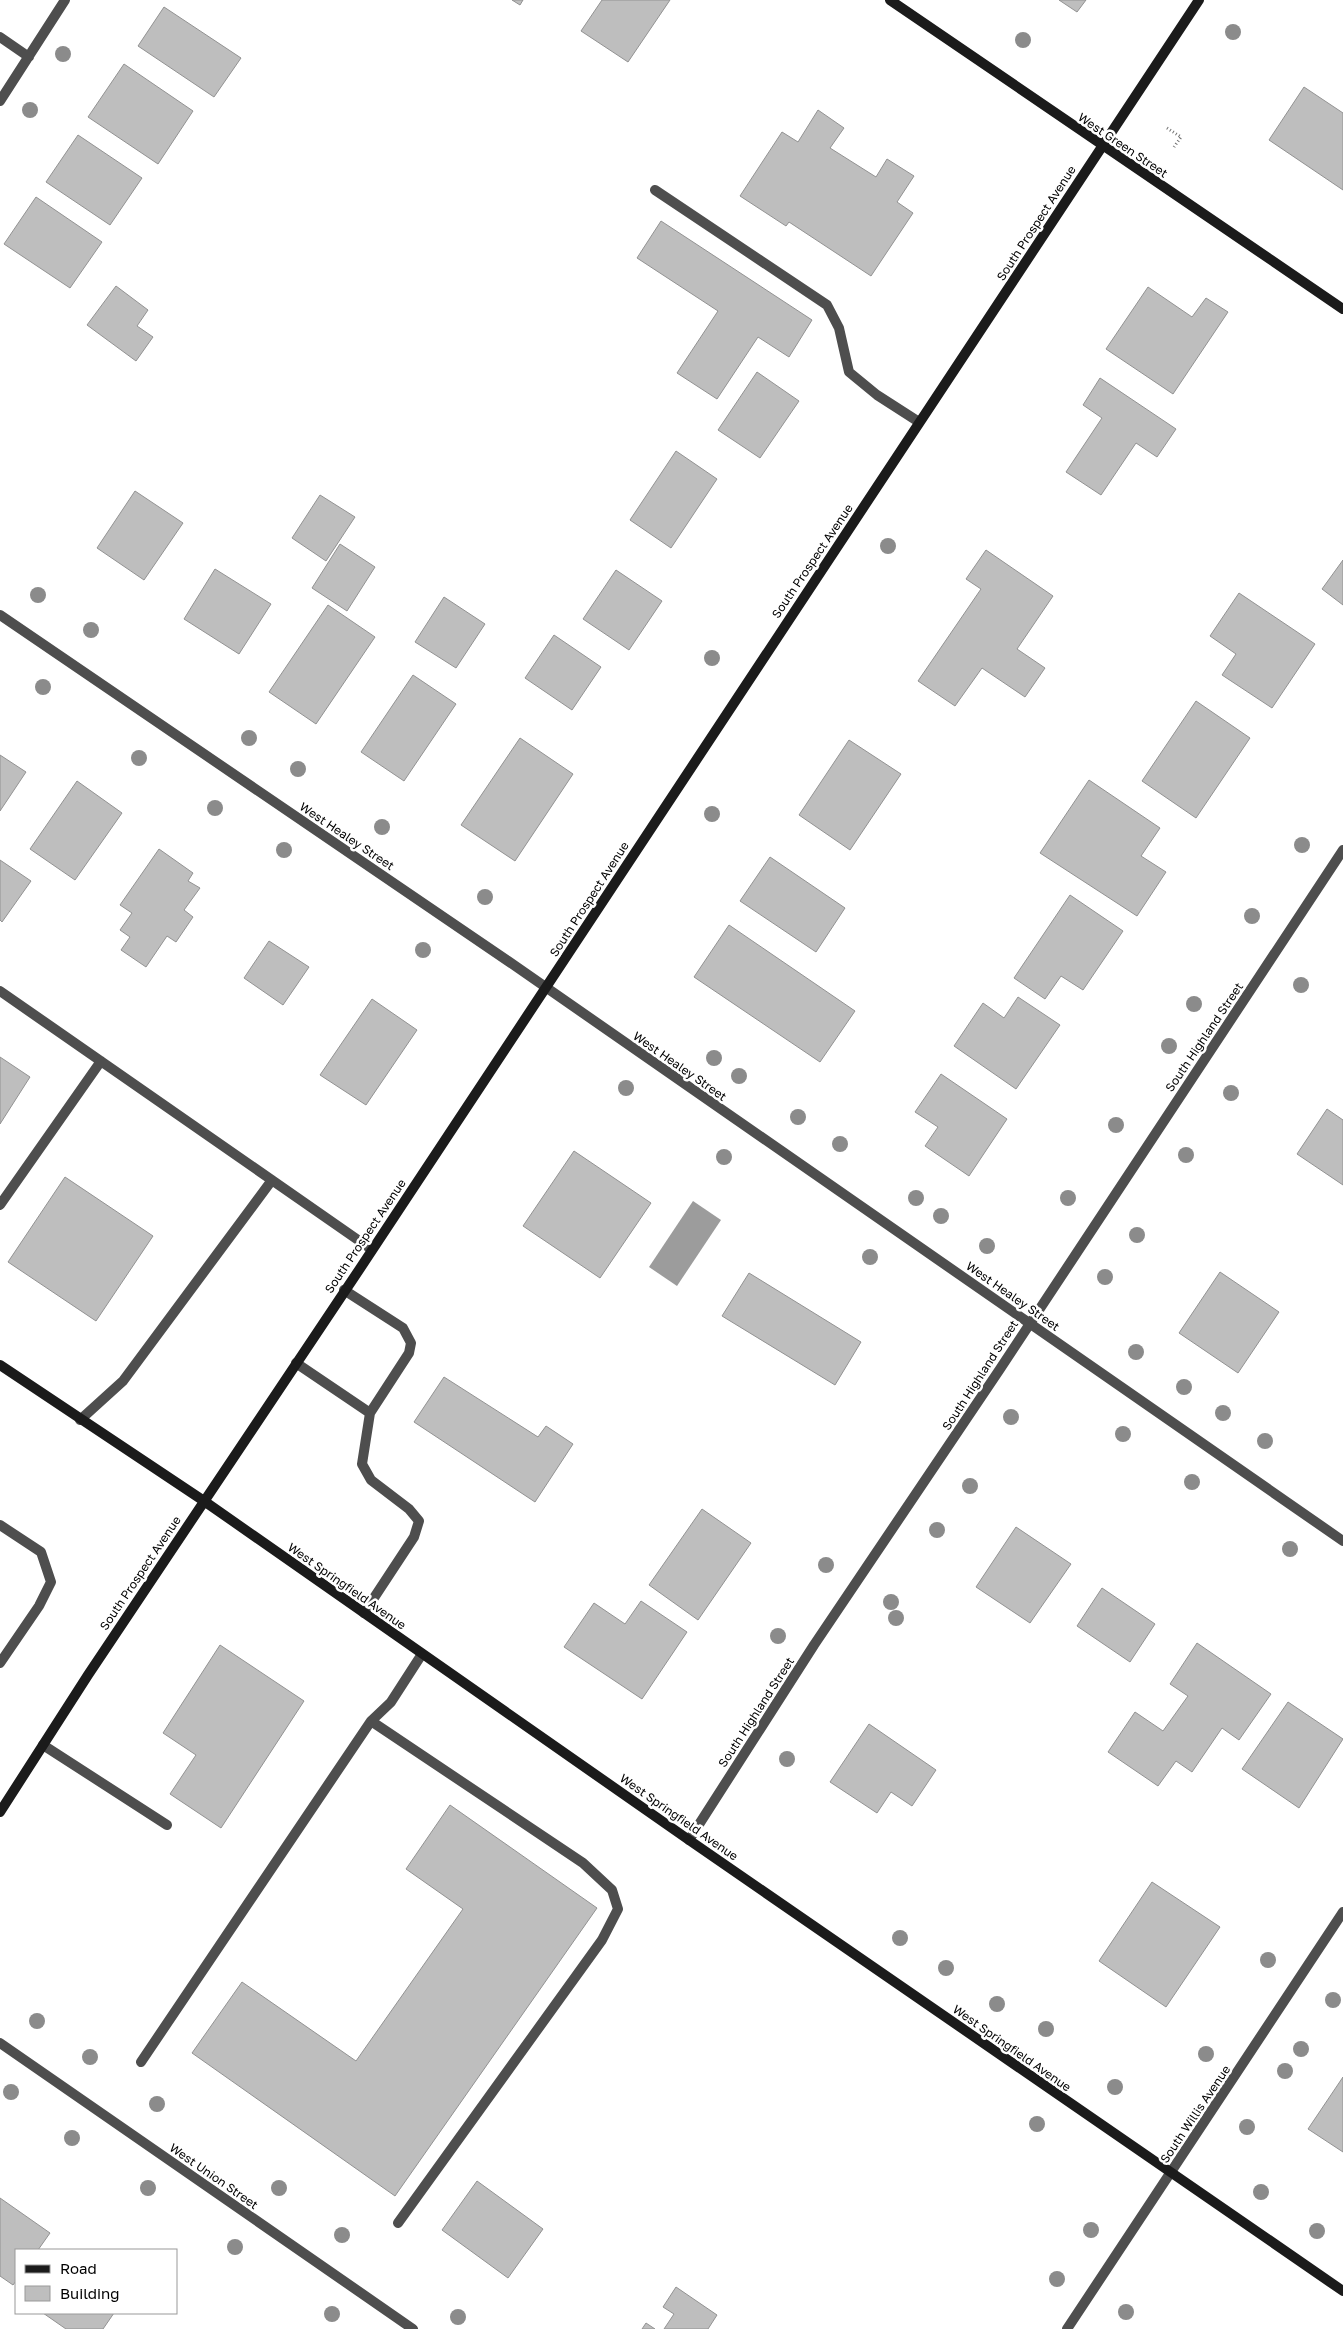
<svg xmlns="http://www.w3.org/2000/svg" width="1343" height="2329" viewBox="0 0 1343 2329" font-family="'Golos Text',sans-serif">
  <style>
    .water { fill: #9c9c9c }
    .building { fill: #bebebe; stroke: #929292 }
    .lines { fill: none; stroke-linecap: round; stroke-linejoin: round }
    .path { stroke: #707070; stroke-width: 3; stroke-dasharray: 1 2.5; stroke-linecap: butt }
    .lane { stroke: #4e4e4e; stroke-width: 10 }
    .street { stroke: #4e4e4e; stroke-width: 10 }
    .secondary { stroke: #1b1b1b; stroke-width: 10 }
    .tree { fill: #8b8b8b }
    .labels { text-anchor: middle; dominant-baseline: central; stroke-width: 5; stroke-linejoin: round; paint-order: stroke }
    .street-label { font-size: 12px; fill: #000; stroke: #fff }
  </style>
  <rect width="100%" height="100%" fill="#fff"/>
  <path class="water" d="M693,1201L721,1220L677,1286L649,1267Z"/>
  <path class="building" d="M512,0H523L520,5Z
    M602,0H670L628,62L581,31Z
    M1059,0H1086L1077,12Z
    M164,7L241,58L214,97L138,46Z
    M124,64L193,111L158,164L88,117Z
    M1304,87L1343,113V190L1269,140Z
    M818,110L844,128L830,148L876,177L887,159L914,176L897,202L913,213L871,276L789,222L786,226L740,196L782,132L798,142Z
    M78,135L142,178L110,225L46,182Z
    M36,197L102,242L70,288L4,244Z
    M661,221L812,320L789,357L758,337L717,399L677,373L718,311L637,258Z
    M116,286L148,310L137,326L153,337L136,361L87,325Z
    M1148,287L1192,317L1206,298L1228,312L1173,394L1106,349Z
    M757,372L799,401L760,458L718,430Z
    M1100,378L1176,429L1157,457L1136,443L1101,495L1066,472L1102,418L1083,405Z
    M676,451L717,479L671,548L630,520Z
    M135,491L183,523L144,580L97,548Z
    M320,495L355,517L326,561L292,538Z
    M340,544L375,567L347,611L312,588Z
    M986,550L1053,596L1017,649L1045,668L1025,697L982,668L955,706L918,681L981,589L966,579Z
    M1343,560V605L1322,589Z
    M215,569L271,604L239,654L184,619Z
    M616,570L662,601L629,650L583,619Z
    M1239,593L1315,644L1272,708L1222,675L1236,654L1210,636Z
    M444,597L485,624L456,668L415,642Z
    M328,605L375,637L316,724L269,692Z
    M554,635L601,667L572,710L525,678Z
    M413,675L456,704L404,781L361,752Z
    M1196,701L1250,738L1196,818L1142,781Z
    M520,738L573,774L515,861L461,825Z
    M849,740L901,774L850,850L799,815Z
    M0,755L26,772L0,811Z
    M1089,780L1160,828L1141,856L1166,872L1137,916L1040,853Z
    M77,781L122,813L75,880L30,849Z
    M159,849L193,873L188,881L200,888L184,910L193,917L176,942L167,936L146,967L121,950L130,937L120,930L132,913L120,905Z
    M770,857L845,908L816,952L740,901Z
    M0,860L31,881L2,922L0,920Z
    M1070,895L1123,931L1083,990L1061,976L1045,999L1014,978Z
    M729,925L855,1011L820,1062L694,977Z
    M269,941L309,967L283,1005L244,978Z
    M1018,997L1060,1025L1016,1089L954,1046L983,1003L1004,1018Z
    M372,999L417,1030L366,1105L320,1075Z
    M0,1057L30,1077L0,1124Z
    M941,1074L1007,1119L969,1176L925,1146L938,1127L915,1112Z
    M1327,1109L1343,1120V1185L1297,1154Z
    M574,1151L651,1203L600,1278L523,1226Z
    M65,1177L153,1236L96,1321L8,1262Z
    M1220,1272L1279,1312L1238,1373L1179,1333Z
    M749,1273L861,1342L835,1385L722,1316Z
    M444,1377L538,1437L546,1426L573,1444L535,1502L414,1422Z
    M702,1509L751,1543L698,1620L649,1585Z
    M1016,1527L1071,1564L1030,1623L976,1587Z
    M1102,1588L1155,1624L1130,1662L1077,1626Z
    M641,1601L687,1632L642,1699L564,1647L594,1603L625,1624Z
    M1197,1643L1271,1694L1239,1740L1222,1728L1192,1772L1176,1761L1158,1786L1108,1752L1135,1712L1163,1731L1188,1696L1170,1684Z
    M220,1645L304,1701L221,1828L170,1794L196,1755L163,1733Z
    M1288,1702L1343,1739L1299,1808L1242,1769Z
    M869,1724L936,1770L912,1806L891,1792L877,1813L830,1782Z
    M450,1805L597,1908L395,2196L192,2053L242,1982L356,2061L463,1909L406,1869Z
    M1152,1882L1220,1927L1166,2007L1099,1961Z
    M1343,2077V2152L1308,2129Z
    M477,2181L543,2229L508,2278L442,2230Z
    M0,2198L50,2233L38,2250H16V2281L13,2285L0,2276Z
    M676,2287L717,2315L708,2329H664L674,2314L663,2307Z
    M43,2313H114L103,2329H66Z
    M646,2323L655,2329H642Z"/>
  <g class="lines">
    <path class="path" d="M1167,128L1181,137L1174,147"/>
    <path class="lane" d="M655,190L827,305L839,328L849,372L877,395L919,422
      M0,991L371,1249
      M0,1205L101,1061
      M344,1290L403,1328L411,1343L409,1353L370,1413L362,1464L371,1480L409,1509L419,1521L414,1537L364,1613
      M296,1363L370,1413
      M80,1420L123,1381L272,1180
      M0,1525L41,1552L51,1582L39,1606L0,1663
      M371,1721L583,1863L612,1890L618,1909L602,1940L398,2223
      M43,1745L167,1825
      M141,2062L371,1721L391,1702L422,1654"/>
    <path class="street" d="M0,37L29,57
      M0,101L65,0
      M0,615L508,961L1343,1541
      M689,1840L814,1645L1000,1369L1343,850
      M0,2043L413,2329
      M1067,2329L1343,1912"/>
    <path class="secondary" d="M890,0L1343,309
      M0,1365L204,1501L689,1840L1343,2291
      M0,1812L88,1675L359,1270L1199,0"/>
  </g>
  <g class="tree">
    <circle cx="1233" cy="32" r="8"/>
    <circle cx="1023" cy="40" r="8"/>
    <circle cx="63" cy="54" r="8"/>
    <circle cx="30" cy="110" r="8"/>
    <circle cx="888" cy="546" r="8"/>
    <circle cx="38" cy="595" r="8"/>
    <circle cx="91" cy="630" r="8"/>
    <circle cx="712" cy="658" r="8"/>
    <circle cx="43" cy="687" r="8"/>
    <circle cx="249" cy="738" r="8"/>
    <circle cx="139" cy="758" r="8"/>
    <circle cx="298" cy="769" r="8"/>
    <circle cx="215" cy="808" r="8"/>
    <circle cx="712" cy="814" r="8"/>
    <circle cx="382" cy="827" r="8"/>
    <circle cx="1302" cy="845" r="8"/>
    <circle cx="284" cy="850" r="8"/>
    <circle cx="485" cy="897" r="8"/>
    <circle cx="1252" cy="916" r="8"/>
    <circle cx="423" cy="950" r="8"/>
    <circle cx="1301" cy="985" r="8"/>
    <circle cx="1194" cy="1004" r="8"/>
    <circle cx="1169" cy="1046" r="8"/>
    <circle cx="714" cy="1058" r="8"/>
    <circle cx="739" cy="1076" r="8"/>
    <circle cx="626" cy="1088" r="8"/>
    <circle cx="1231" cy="1093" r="8"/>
    <circle cx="798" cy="1117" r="8"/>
    <circle cx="1116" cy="1125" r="8"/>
    <circle cx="840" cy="1144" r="8"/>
    <circle cx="1186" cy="1155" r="8"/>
    <circle cx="724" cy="1157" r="8"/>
    <circle cx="916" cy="1198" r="8"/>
    <circle cx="1068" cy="1198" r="8"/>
    <circle cx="941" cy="1216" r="8"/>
    <circle cx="1137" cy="1235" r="8"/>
    <circle cx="987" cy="1246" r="8"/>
    <circle cx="870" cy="1257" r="8"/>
    <circle cx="1105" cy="1277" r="8"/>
    <circle cx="1136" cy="1352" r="8"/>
    <circle cx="1184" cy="1387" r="8"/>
    <circle cx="1223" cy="1413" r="8"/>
    <circle cx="1011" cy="1417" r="8"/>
    <circle cx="1123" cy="1434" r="8"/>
    <circle cx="1265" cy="1441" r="8"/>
    <circle cx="1192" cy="1482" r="8"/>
    <circle cx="970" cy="1486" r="8"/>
    <circle cx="937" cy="1530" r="8"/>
    <circle cx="1290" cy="1549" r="8"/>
    <circle cx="826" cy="1565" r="8"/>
    <circle cx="891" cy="1602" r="8"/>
    <circle cx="896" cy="1618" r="8"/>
    <circle cx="778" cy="1636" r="8"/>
    <circle cx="787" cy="1759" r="8"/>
    <circle cx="900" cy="1938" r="8"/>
    <circle cx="1268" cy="1960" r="8"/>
    <circle cx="946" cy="1968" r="8"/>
    <circle cx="1333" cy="2000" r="8"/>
    <circle cx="997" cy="2004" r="8"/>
    <circle cx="37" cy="2021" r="8"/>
    <circle cx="1046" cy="2029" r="8"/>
    <circle cx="1301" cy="2049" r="8"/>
    <circle cx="1206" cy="2054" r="8"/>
    <circle cx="90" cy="2057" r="8"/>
    <circle cx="1285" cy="2071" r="8"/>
    <circle cx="1115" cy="2087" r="8"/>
    <circle cx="11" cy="2092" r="8"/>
    <circle cx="157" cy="2104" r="8"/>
    <circle cx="1037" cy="2124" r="8"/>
    <circle cx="1247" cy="2127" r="8"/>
    <circle cx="72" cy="2138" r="8"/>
    <circle cx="148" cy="2188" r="8"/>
    <circle cx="279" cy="2188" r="8"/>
    <circle cx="1261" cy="2192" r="8"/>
    <circle cx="1091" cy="2230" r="8"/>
    <circle cx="1317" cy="2231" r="8"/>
    <circle cx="342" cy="2235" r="8"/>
    <circle cx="235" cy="2247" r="8"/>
    <circle cx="1057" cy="2279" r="8"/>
    <circle cx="1126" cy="2312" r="8"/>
    <circle cx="332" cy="2314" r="8"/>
    <circle cx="458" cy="2317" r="8"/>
  </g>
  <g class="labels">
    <g class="street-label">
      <text transform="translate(1123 145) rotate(34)">West Green Street</text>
      <text transform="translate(1036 223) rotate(-57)">South Prospect Avenue</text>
      <text transform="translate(812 561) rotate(-56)">South Prospect Avenue</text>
      <text transform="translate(347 836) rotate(34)">West Healey Street</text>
      <text transform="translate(589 899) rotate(-57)">South Prospect Avenue</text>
      <text transform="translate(1204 1037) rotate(-56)">South Highland Street</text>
      <text transform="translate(680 1066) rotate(35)">West Healey Street</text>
      <text transform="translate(365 1236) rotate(-56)">South Prospect Avenue</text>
      <text transform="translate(1013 1296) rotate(35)">West Healey Street</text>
      <text transform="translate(980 1375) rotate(-57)">South Highland Street</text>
      <text transform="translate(140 1573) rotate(-56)">South Prospect Avenue</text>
      <text transform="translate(347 1586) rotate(35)">West Springfield Avenue</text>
      <text transform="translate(756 1712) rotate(-57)">South Highland Street</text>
      <text transform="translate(679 1817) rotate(35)">West Springfield Avenue</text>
      <text transform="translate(1012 2048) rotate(35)">West Springfield Avenue</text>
      <text transform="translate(1195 2114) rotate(-56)">South Willis Avenue</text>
      <text transform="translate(214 2176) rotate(35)">West Union Street</text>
    </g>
  </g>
  <rect x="15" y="2249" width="162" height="65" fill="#ffffff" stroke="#999999"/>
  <rect x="25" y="2265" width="25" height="8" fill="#1b1b1b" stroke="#999999"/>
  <text x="60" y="2274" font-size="15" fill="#000000">Road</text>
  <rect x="25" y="2286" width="25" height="15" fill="#bebebe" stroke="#999999"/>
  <text x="60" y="2299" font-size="15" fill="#000000">Building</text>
</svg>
